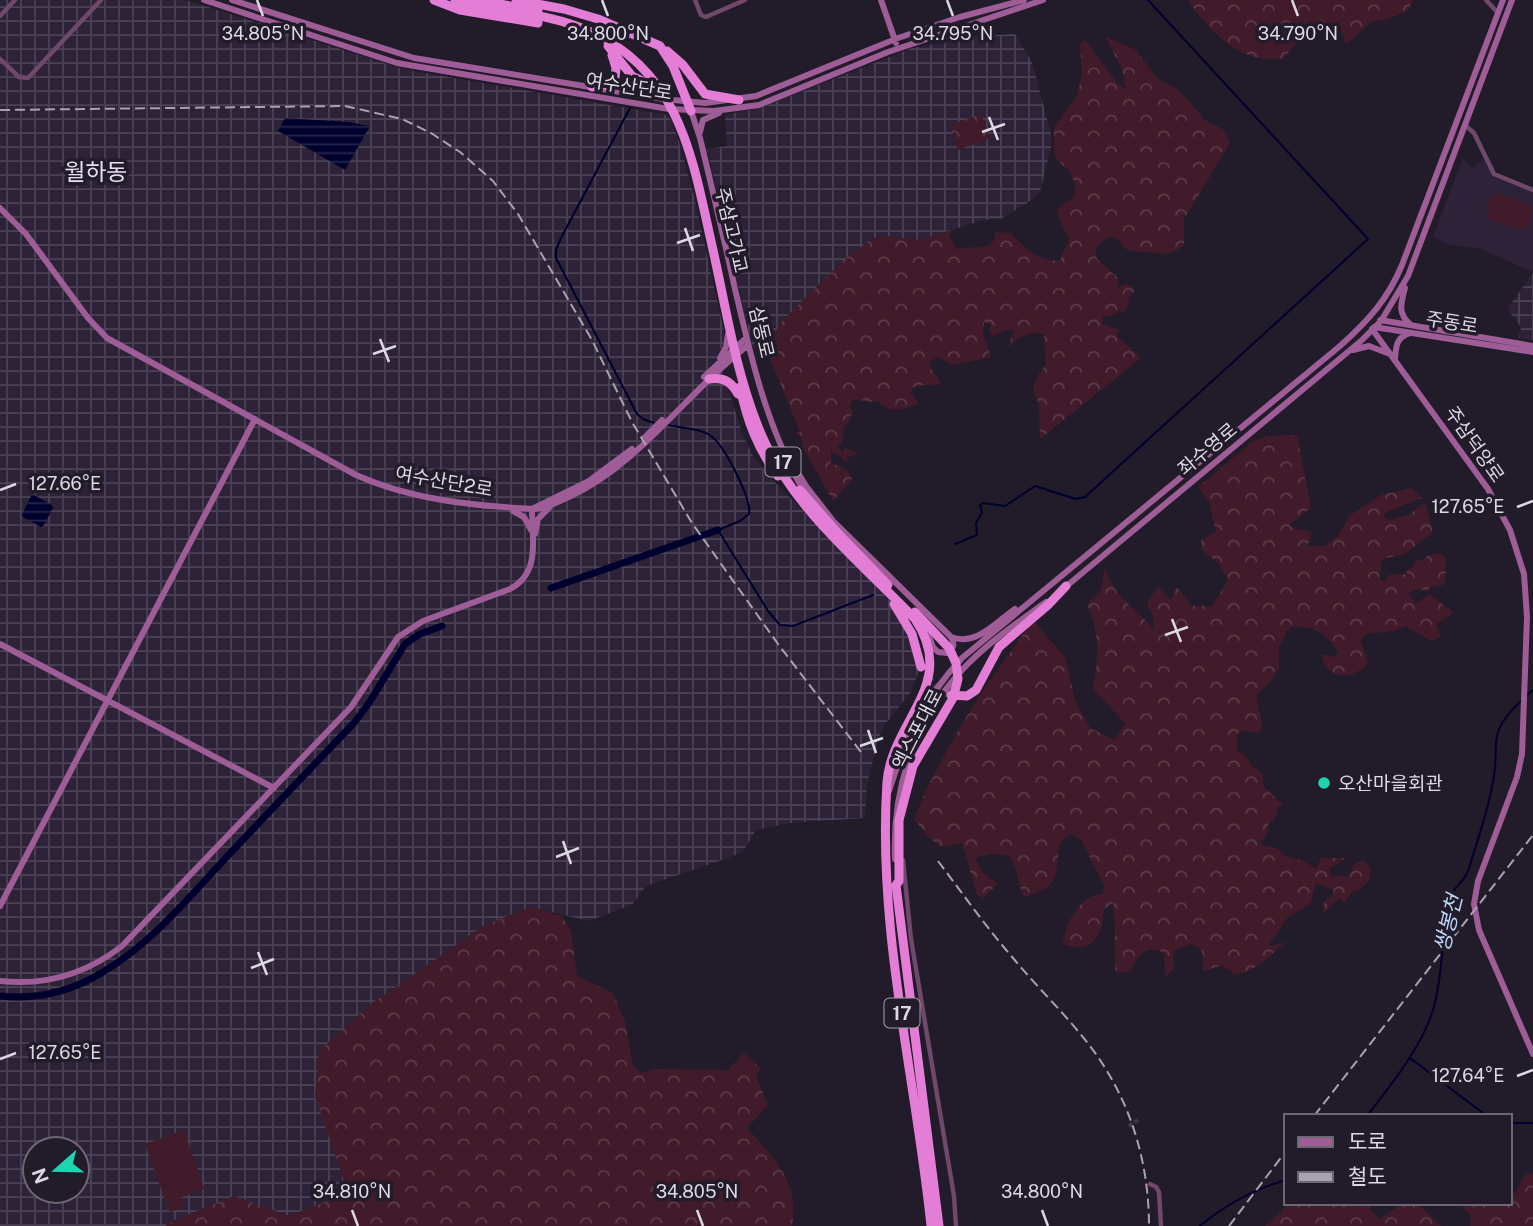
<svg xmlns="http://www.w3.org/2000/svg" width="1533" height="1226" viewBox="0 0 1533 1226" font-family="'Public Sans','Noto Sans KR',sans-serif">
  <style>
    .built { fill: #2d2238 }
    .industrial { fill: url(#industrial-grid); fill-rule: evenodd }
    .grass { fill: #421b2a }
    .forest { fill: url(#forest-crowns) }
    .water { fill: url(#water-rules) }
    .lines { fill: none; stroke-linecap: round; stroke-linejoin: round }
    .stream { stroke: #00002e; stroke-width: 2 }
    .river { stroke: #00002e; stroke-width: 7 }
    .street-tunnel { stroke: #3e3846; stroke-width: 4.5; stroke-dasharray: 4.5 2; stroke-linecap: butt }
    .highway-tunnel { stroke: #3e3846; stroke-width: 9; stroke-dasharray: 9 4.5; stroke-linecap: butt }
    .street { stroke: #70486a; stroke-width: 4.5 }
    .secondary { stroke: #9e5d96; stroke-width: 6 }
    .highway { stroke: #e37dd6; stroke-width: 9 }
    .rail { stroke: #a8a3ae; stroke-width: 2; stroke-dasharray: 10 5; stroke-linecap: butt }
    .ticks { fill: none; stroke: #ddd9e3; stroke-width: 2.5 }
    .poi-dot { fill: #1fd5b0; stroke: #221b2a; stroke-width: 2.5 }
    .labels { text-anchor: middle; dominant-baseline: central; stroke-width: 7; stroke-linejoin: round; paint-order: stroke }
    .shield { fill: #221b2a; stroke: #a5a0ac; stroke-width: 2 }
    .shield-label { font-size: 18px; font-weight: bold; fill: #ddd9e3 }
    .street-label { font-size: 19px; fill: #ddd9e3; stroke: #221b2a }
    .poi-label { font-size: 19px; fill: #ddd9e3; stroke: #221b2a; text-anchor: start }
    .water-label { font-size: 21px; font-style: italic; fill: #bbd7f8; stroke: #221b2a }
    .quarter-label { font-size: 23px; fill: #e7def4; stroke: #221b2a }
    .ticks-label { font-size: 18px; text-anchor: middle; fill: #ddd9e3; stroke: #221b2a; stroke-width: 7; stroke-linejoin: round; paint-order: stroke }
  </style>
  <defs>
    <pattern id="industrial-grid" width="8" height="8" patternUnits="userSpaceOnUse" patternTransform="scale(1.75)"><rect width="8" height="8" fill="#2d2238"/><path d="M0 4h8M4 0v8" fill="none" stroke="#4b4255"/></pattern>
    <pattern id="forest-crowns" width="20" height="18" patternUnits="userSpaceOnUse" patternTransform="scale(1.75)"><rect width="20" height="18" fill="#421b2a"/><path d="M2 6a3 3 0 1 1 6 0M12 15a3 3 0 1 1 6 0" fill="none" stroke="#5d3c49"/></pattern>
    <pattern id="water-rules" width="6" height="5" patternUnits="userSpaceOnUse" patternTransform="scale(1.75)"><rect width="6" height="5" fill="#00002e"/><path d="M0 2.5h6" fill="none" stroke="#25254c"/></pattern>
  </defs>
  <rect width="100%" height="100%" fill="#221b2a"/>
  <path class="built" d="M1463,157L1472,168L1486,157L1493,172L1533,190V272L1481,249L1449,245L1433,237Z"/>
  <path class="industrial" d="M0,0H186L403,69L667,115L671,120L678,138L694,196L725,336L723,345L717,355L743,435L753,456L771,478L895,606L921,664L911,692L886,723L879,737L867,784L865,818L790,823L756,830L742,853L646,886L632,905L588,921L531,907L485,925L371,1004L319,1051L346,1194L289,1216L234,1196L168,1223L166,1226H0ZM35,1149H77V1191H35Z
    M1015,34L1032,62L1051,134V147L1040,192L1026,204L1000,219L984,220L919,240L886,236L874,238L847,257L805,298L781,322L766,349L752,346L707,149L727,146L725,115L761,108L912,48L976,36Z
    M1533,273V340L1519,338L1521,327L1507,309Z"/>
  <path class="grass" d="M1495,194L1504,195L1530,205L1532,216L1526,229L1519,230L1489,220C1484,211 1487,200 1495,194Z
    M184,1130L204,1189L180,1198L184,1207L170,1212L167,1204L176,1200L166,1203L145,1144Z"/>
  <path class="forest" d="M1188,0H1414L1407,11L1388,19L1371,22L1348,43L1345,42L1338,21L1304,34L1283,59C1275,59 1267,60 1260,58C1231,54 1203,23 1188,0Z
    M1106,37L1136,50L1156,77L1180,91L1205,120L1224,130L1230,143L1184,219V246L1168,254L1132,251L1126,249L1115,237L1107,238L1095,248L1097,259L1118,278V287L1127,284L1133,287L1134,292L1128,298L1129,303L1125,312L1119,311L1114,315L1103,317L1102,324L1118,329L1117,336L1141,358L1040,439L1039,405L1033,388L1039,374L1046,364L1044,334C1026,331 1022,336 1008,347L1014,331L1006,330L992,336L989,331L991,325L984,322L983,334L991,357L952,365L938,357L932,360L929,364C932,372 938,376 941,384C931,387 921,383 912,388L911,393L919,403C904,409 891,415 878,401L871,402L853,399L849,407L853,411L848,424L844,425L842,442L837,447L843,452L846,448L859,454L846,458L848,463L831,450V464C843,466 847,468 852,479L833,501L803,447L801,437L795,432H800L766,349L781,322L847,257L867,242L882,236L919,240L953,230L949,235L956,249L988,246L994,241L995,232L1011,233C1022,246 1041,264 1060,260L1069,239L1057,213L1060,206L1073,198L1076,186L1069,170L1062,165L1054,155V127L1077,96L1082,73L1080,45L1085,40L1118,84L1126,90L1122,70Z
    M981,114L990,138L958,150L950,125Z
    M1297,435L1311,508L1289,525C1295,530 1305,529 1312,533L1307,546H1325L1339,535L1349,516L1381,495L1411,488L1422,498L1386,512L1384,517L1389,520L1408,515L1425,503L1433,532L1405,554L1382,559L1379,578L1384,582L1389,575L1408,574L1405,571L1413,567L1417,559L1422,562L1427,556L1438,553L1447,558C1443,567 1448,575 1443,585L1430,587L1428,591L1418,589L1408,593L1416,604L1429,594L1454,613L1436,624L1440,636L1431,641L1406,626L1394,631L1365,634L1361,641L1368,663C1355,680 1324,680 1322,655L1335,657L1338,653C1329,634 1312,624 1290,627L1279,646V668L1271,681L1257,694C1255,709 1264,716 1261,730L1256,733L1241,730L1237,735V751L1245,755L1253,767L1261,772L1263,776V786L1283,805L1278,807L1275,819L1268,824L1269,831L1260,843L1265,846L1276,848L1287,857L1304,861L1316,869L1321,858H1346L1330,868L1329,874L1333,876H1349L1354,864L1363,860L1371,869L1369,880L1361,889L1353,891L1344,903L1340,898L1338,899L1323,914L1324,902L1332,895L1334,890L1316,883L1310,904L1287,918L1269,945L1273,946L1287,941C1271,954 1256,973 1235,974L1222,965L1204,971L1202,969C1205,956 1204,948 1191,944L1173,951L1174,968L1167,976L1165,974L1164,953C1146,943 1137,956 1131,971L1118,973L1115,969V928L1113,903L1104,909C1103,935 1092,956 1063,944C1064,925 1081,894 1102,894L1104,886L1081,840L1070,834L1059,844C1056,877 1059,888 1024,897C1017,883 1018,869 1010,856L991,854L975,858L982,872L997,884L984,898L977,895L962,843L941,847L927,836L914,819C943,747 987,682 1033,621L1065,657L1075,700L1090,728L1115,740L1125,723L1093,689C1098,653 1101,639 1087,604L1101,590L1105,566C1110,595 1137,608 1153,629V617L1147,602L1158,587L1171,600L1177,587L1192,606H1212L1228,580L1219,564L1201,549V540L1216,532L1209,501L1198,487L1253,441L1269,436Z
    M531,907L562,916L571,931L577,976L613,993L625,1022L633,1065L641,1073L655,1069L728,1070L744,1053L761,1069L756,1076L768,1105L747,1128C775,1159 799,1181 792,1226H166L168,1223L234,1196L289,1216L346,1194L347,1189L315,1097L319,1051L371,1004L485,925Z
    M1533,1173V1226H1470L1471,1216L1459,1203H1510V1191L1515,1194L1525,1175Z
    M1290,1203H1365L1379,1219L1404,1203H1417L1441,1226H1265Z"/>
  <path class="water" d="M285,118L348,122L370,126L345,170L278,131Z
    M34,495L52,505L53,508L44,525L41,527L23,517L22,514L31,496Z"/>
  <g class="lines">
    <path class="stream" d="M630,108L561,238L556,250V258L637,414L643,419L654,423
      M668,425C681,428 700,428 711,436C724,445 752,499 749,514L740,521L718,530L768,611L780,625L793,626L873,595
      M955,544L977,535L976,523L982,513L980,505L983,503L1005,506L1035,486L1076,499L1085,497L1368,239L1148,0
      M1526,696L1533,690
      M1410,1058L1487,1116
      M1367,1116C1390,1086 1418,1052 1431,1016C1443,981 1441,942 1448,905C1452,884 1465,885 1470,865C1478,839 1487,813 1492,787C1502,744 1483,736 1522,700
      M1510,1123H1533
      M1200,1226C1225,1205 1255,1189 1286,1180"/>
    <path class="river" d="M551,588L718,530
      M0,996C36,1000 72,991 103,972C149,945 185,902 221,863C265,816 309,770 354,723L369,703L405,644L420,634L442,626"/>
    <path class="street-tunnel" d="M1129,1126L1138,1120"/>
    <path class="highway-tunnel" d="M925,675L937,689L950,694"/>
    <path class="street" d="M695,0L701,15L706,17L745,0
      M1486,0L1498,13
      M0,16L15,0
      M0,59L19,77L28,78L101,0
      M1466,126L1474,133L1494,174L1533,190
      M903,860L911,939L954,1196L956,1226
      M1150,1184L1156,1187L1159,1192L1161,1226"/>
    <path class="secondary" d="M204,0L397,63L669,109L714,111L759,105L888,52L1043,0
      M232,0L414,58L663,99L705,103L756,96L898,38L960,17L1024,0
      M881,0L896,43
      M691,111L700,138C712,188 724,238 735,289C751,358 767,428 803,490
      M700,132L703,120L719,113
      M0,208L26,234L88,318L107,338L356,475C412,500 474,506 535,509C548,508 559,501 571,496C642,462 686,393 747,346
      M1405,288C1401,303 1397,314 1411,325
      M1380,320L1533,346
      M1374,327L1533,352
      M1372,329L1488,489L1510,530L1524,574L1527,617L1522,754L1517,777L1478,881L1474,904L1479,930L1533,1054
      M1353,350L1369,346L1390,354
      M720,358L726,347L728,334
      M1395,359C1396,347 1396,337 1410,333
      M704,377L746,338
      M645,437L662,420
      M792,463L806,486L834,522L951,637C976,647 996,622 1015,609
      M532,509L589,481L632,449
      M513,511L524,517L531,530
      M535,534L538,519L549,508
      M1063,589L1361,341L1381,321L1408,276L1512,0
      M925,626L933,647L938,652L947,653C954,649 955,644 951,637
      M0,644L274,788
      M889,791C906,737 923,700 962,658L1340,346C1368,321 1388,299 1402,265L1503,0
      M895,859C892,789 914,722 962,670C986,644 1017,623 1046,602
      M0,906L255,419
      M0,981C45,986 86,974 122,946L351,707L398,637L423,621L510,589C541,573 532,538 532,509"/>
    <path class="highway" d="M434,0L460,10L538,23
      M455,0C498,12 547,12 589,31C682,72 693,162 713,250C726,308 735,368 757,424C789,507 856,557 915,619C959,684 892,720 887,782C877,931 916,1079 931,1226
      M478,0L538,11
      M516,0L564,9L598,19L660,46L673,66L691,111
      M608,46L632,76L653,86L658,91
      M667,51L683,65L705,94L739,100
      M592,87L606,85L615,78L616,68L612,55
      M709,379C723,377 731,381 738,394
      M740,387C747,420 757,448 778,476
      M800,490L835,530L888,585
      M894,604L912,634L921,667
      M915,612L949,648L956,663L958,679L953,698L913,766L899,820V881L896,885L939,1226
      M951,695L967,696L976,690L999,647L1049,604L1066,586"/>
    <path class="rail" d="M0,110L345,106L402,119L431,133L460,152L493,181L518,214L592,340L632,422L692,523L778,644L864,756
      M938,861C963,894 986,927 1013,958C1041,992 1075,1023 1100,1060C1133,1109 1149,1167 1149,1226
      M1314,1116L1533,835
      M1229,1226L1286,1151"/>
  </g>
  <path class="ticks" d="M257,0L263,16M602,0L608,16M947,0L953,16M1292,0L1298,16M989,117L998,140M982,132L1005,124M685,228L693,251M677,243L700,235M380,339L389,362M373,354L396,346M0,490L16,484M1517,507L1533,501M1172,619L1181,642M1165,635L1188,627M868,730L876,753M860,746L883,738M563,841L571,864M556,857L579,848M258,952L267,975M251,968L274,959M0,1059L16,1053M1517,1076L1533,1070M352,1210L358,1226M697,1210L703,1226M1042,1210L1048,1226"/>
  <circle class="poi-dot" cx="1324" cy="783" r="7"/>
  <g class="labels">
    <g class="shield">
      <rect x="765.5" y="447.5" width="35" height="29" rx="5"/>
      <rect x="884.5" y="998.5" width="35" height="29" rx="5"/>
    </g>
    <g class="shield-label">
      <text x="783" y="462">17</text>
      <text x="902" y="1013">17</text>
    </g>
    <g class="street-label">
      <text transform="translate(629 86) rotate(9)">여수산단로</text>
      <text transform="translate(732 230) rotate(77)">주삼고가교</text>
      <text transform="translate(1452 322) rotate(9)">주동로</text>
      <text transform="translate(762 332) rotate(77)">삼동로</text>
      <text transform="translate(1475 444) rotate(55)">주삼덕양로</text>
      <text transform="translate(1207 449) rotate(-40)">좌수영로</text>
      <text transform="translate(444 481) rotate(10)">여수산단2로</text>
      <text transform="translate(917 729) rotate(-63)">엑스포대로</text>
    </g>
    <g class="poi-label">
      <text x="1338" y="783">오산마을회관</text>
    </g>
    <g class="water-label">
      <text transform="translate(1448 923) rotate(-76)">쌍봉천</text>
    </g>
    <g class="quarter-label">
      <text x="96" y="171">월하동</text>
    </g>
  </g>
  <g class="ticks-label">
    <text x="263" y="40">34.805°N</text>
    <text x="608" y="40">34.800°N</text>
    <text x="953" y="40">34.795°N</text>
    <text x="1298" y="40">34.790°N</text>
    <text x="65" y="490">127.66°E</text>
    <text x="1468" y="513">127.65°E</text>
    <text x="65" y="1059">127.65°E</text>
    <text x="1468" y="1082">127.64°E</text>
    <text x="352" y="1198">34.810°N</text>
    <text x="697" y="1198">34.805°N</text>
    <text x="1042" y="1198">34.800°N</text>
  </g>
  <rect x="1284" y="1114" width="228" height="91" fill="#221b2a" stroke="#6d6774" stroke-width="2"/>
  <rect x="1298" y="1137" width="35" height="10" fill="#9e5d96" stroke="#6d6774" stroke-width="2"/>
  <text x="1348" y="1149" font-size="21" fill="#ddd9e3">도로</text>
  <rect x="1298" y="1172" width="35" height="10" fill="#a8a3ae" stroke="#6d6774" stroke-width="2"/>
  <text x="1348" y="1184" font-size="21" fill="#ddd9e3">철도</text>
  <g transform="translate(56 1170) rotate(250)"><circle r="33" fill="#221b2a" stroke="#6d6774" stroke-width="2"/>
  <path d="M0-5L12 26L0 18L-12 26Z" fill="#1fd5b0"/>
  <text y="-10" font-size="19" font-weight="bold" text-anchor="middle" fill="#ddd9e3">N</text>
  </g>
</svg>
